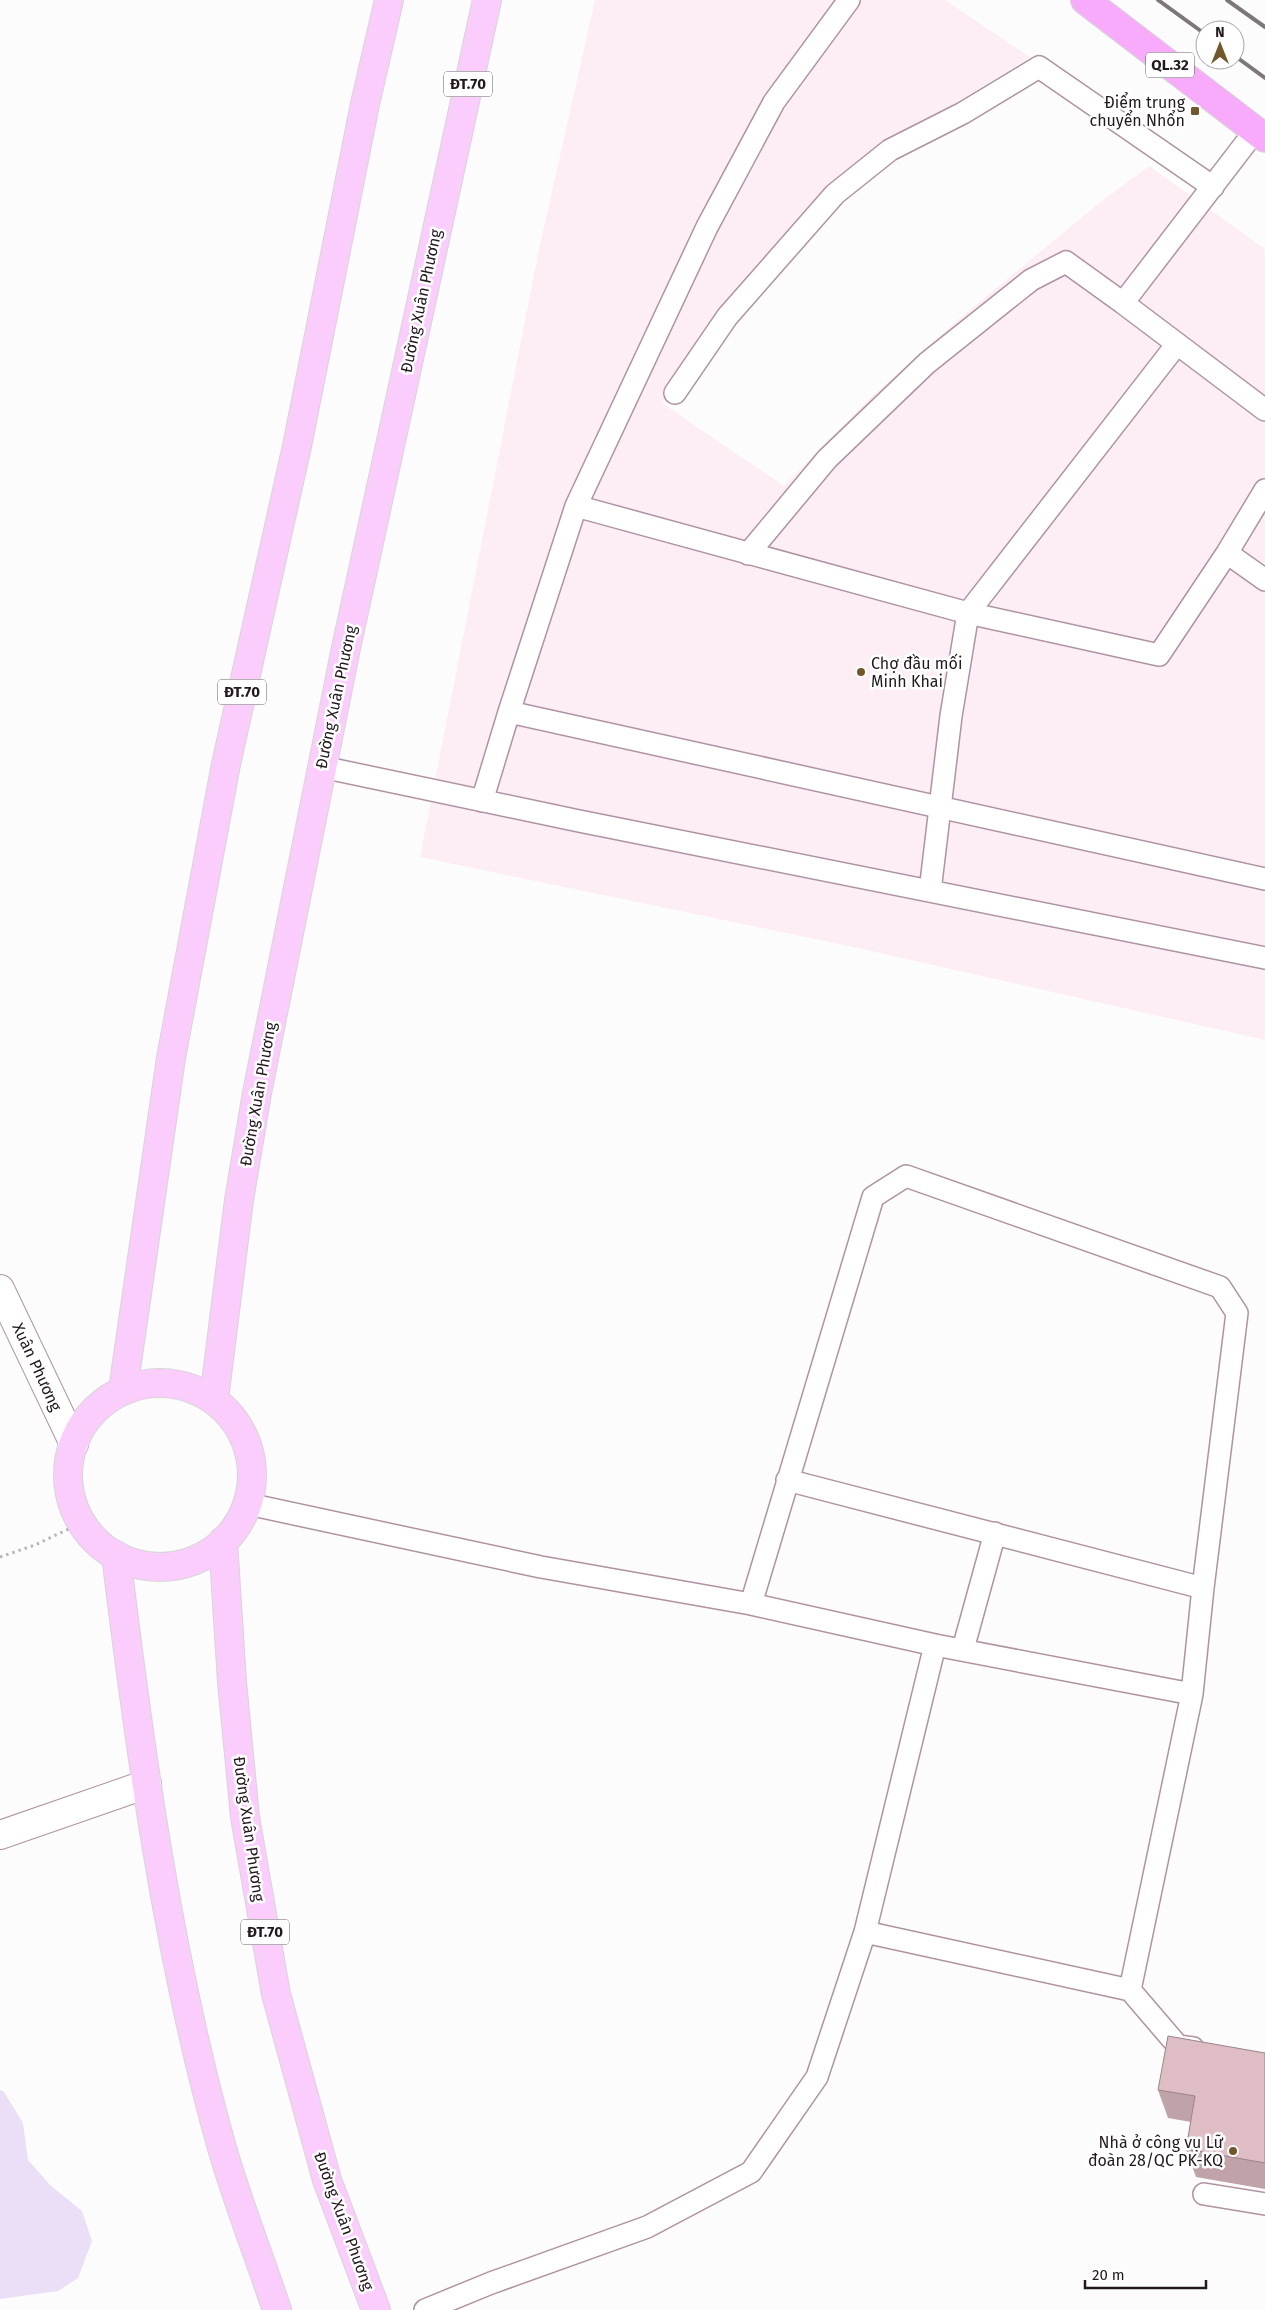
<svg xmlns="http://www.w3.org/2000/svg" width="1265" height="2310" viewBox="0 0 1265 2310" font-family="'Fira Sans',sans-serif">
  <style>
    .built { fill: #fdeef6 }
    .water { fill: #eadff7 }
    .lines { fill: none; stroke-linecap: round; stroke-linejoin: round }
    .lane-casing { stroke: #af93a2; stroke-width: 24 }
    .street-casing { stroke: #af93a2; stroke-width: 30 }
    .primary-casing { stroke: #d7d5d6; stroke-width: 30 }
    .highway-casing { stroke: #d7d5d6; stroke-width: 30 }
    .path { stroke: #bab7b9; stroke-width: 3; stroke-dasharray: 2.5 4; stroke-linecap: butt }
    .lane { stroke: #fff; stroke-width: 21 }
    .street { stroke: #fff; stroke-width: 28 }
    .primary { stroke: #fbcdfd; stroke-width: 28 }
    .highway { stroke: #f8abfb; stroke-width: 28 }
    .rail { stroke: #7d777a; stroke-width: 4 }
    .wall { fill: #bfa3a9 }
    .building { fill: #debdc5; stroke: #9b848a }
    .poi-dot { fill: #725729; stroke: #fff; stroke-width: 2 }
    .labels { text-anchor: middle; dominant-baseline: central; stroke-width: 5; stroke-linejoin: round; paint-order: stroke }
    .shield { fill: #fff; stroke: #645d62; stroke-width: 1 }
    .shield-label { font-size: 15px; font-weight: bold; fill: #22181e }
    .poi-label { font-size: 16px; fill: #22181e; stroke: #fff; text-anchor: end }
    .street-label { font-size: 16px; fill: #22181e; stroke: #fff }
  </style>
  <rect width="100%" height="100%" fill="#fcfcfc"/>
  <path class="built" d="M595,0H945L1030,57L875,153L694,350L662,403L784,486L868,400L959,319L1098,204L1149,166L1265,249V1040L858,948L420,857L539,249Z"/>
  <path class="water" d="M0,2090L4,2092L23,2123L28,2160L50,2185L82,2211L92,2241L78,2278L58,2291L0,2299Z"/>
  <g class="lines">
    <g class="lane-casing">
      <path id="lane" d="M849,0L774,102L707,227L576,506L509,712L1265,879
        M1123,303L1265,410
        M675,393L727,317L835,194L890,150L963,113L1039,67L1213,187
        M576,506L968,613L1159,655L1227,553L1265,580
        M1227,553L1265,490
        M748,554L827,459L927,363L1031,280L1066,262L1123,303L1255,131
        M322,767L579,821L1265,958
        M482,801L509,712
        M930,891L951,716L968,613L1177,344
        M787,1480L1203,1588
        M248,1504L541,1567L751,1604L935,1645L1192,1694
        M751,1604L873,1197L906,1176L1220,1287L1237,1313L1203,1588L1192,1694L1130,1990
        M963,1649L995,1533
        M865,1932L1130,1990L1178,2046L1193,2048
        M1204,2194L1265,2204
        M425,2310L491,2283L647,2227L751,2172L817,2077L865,1932L935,1645"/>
    </g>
    <g class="street-casing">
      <path id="street" d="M0,1289L74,1444
        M0,1835L147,1784"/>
    </g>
    <g class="primary-casing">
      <path id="primary" d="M68 1475a92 92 0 1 1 184 0a92 92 0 1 1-184 0Z
        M123,1390L171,1058L226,764L297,446L365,104L389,0
        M214,1399L239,1200L257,1093L346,648L487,0
        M223,1541L232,1682L245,1817L276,1994L327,2180L376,2310
        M116,1555C140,1752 168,1957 222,2148C238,2203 259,2256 277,2310"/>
    </g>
    <g class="highway-casing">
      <path id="highway" d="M1085,0L1265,138"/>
    </g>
    <path class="path" d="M0,1557L35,1545L81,1523"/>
    <use href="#lane" class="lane"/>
    <use href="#street" class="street"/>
    <use href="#primary" class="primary"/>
    <use href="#highway" class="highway"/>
    <path class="rail" d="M1158,0L1205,34
      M1227,0L1265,27
      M1235,56L1265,78"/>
  </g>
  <path class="wall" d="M1265,2053V2189L1196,2177L1186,2149L1191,2122L1168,2118L1158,2090Z"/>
  <path class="building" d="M1168,2036L1265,2053V2163L1186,2149L1195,2096L1158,2090Z"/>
  <g class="poi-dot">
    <rect x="1190" y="106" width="10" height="10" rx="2.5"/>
    <circle cx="861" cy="672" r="5"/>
    <circle cx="1233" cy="2151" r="5"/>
  </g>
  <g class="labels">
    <g class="shield">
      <rect x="1146" y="52.5" width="48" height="25" rx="4"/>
      <rect x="444" y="71.5" width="48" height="25" rx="4"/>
      <rect x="218" y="679.5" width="48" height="25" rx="4"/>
      <rect x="241" y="1919.5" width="48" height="25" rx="4"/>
    </g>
    <g class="shield-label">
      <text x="1170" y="65">QL.32</text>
      <text x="468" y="84">ĐT.70</text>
      <text x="242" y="692">ĐT.70</text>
      <text x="265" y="1932">ĐT.70</text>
    </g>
    <g class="poi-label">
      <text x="1185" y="102">Điểm trung<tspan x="1185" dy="18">chuyển Nhổn</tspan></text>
      <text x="871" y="663" text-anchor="start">Chợ đầu mối<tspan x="871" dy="18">Minh Khai</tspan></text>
      <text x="1223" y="2142">Nhà ở công vụ Lữ<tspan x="1223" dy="18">đoàn 28/QC PK-KQ</tspan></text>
    </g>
    <g class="street-label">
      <text transform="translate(421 301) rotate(-78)">Đường Xuân Phương</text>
      <text transform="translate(336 697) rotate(-78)">Đường Xuân Phương</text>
      <text transform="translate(258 1094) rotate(-80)">Đường Xuân Phương</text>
      <text transform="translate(37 1367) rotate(65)">Xuân Phương</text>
      <text transform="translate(249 1829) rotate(82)">Đường Xuân Phương</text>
      <text transform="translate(344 2221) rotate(70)">Đường Xuân Phương</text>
    </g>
  </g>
  <g transform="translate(1220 45)"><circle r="24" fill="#ffffff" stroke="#a7a3a5"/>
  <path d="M0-4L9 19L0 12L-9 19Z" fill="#725729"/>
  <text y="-8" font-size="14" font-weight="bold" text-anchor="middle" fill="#22181e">N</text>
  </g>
  <path d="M1085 2280v8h121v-8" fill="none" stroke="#22181e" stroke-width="2.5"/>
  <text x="1092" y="2280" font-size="15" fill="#22181e" stroke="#ffffff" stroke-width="4" paint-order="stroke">20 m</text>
</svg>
